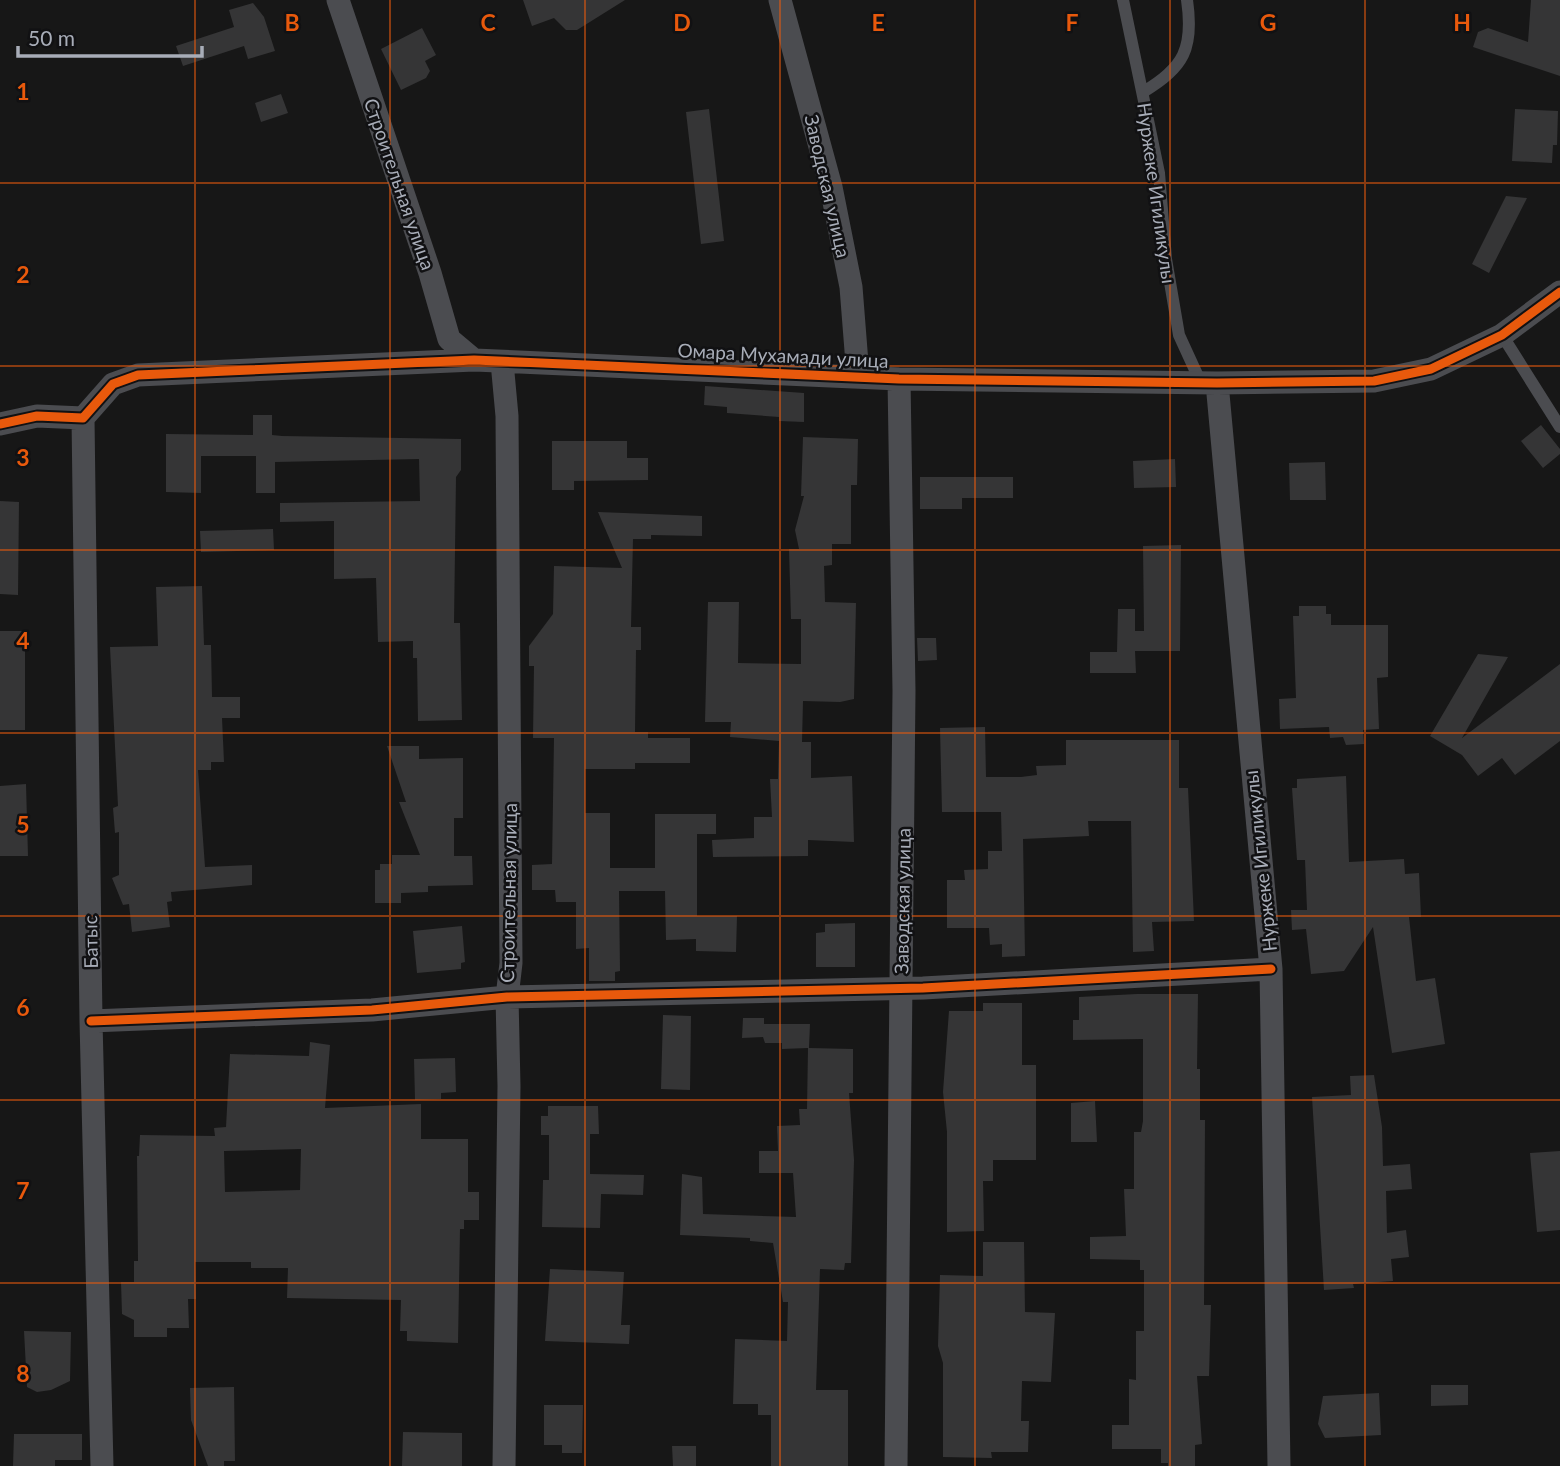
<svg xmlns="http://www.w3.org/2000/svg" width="1560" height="1466" viewBox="0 0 1560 1466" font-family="Lato,sans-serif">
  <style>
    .building { fill: #353536; fill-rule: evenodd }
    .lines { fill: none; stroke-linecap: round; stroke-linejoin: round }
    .service { stroke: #4b4c50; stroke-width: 12 }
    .minor { stroke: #4b4c50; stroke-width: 23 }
    .cycleway-casing { stroke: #111113; stroke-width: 13 }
    .cycleway { stroke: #e8590c; stroke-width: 9 }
    .grid { fill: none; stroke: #e8590c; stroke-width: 2; stroke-opacity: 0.55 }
    .labels { text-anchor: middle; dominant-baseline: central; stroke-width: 5; stroke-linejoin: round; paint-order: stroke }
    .street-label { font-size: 19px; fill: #a8adb8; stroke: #111113 }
    .grid-label { font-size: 23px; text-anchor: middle; font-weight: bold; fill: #e8590c; stroke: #111113; stroke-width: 5; stroke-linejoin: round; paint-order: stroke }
  </style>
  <rect width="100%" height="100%" fill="#171717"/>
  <path class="building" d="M523,0H625L577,30H566L554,18L532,26Z
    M1531,0H1560V76L1473,47L1478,32L1488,28L1528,42Z
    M253,3L264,17L275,51L248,59L244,46L183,66L176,46L234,27L229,10Z
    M422,28L436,55L425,61L430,71L426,78L401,90L381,49Z
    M281,94L288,113L261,122L255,103Z
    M709,109L724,241L701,244L686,112Z
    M1515,109L1558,111L1557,145H1553L1552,163L1512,161Z
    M1506,196L1527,198L1489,273L1472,264Z
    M705,386L804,393V422L779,421V417L727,413V407L704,405Z
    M253,415H272V435L282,436L461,439V470L456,477L454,623H460L462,720L418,721L417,658H413V641L378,642L376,578L334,579V521L280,522V503L420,501L419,459L275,462V493H256V456H201V493L166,492V434L253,435Z
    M1541,425L1560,449V454L1543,468L1521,441Z
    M803,437L858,439L857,485H851V544H832V565L824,566L825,602L856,603L854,699L840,702L803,701L802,742H811V778L852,776L854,842L808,840V856L713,857L712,840L754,838V817H772L770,779H778L779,741L730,737L731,722H705L708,602H739L738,663L801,664V619H791L789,549H799L795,530L804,496H801Z
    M552,441H627V458H648V480L574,481V490H552Z
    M1175,459L1176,487L1134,488L1133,461Z
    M1325,462L1326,500H1290L1289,463Z
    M920,477H1013V498H962V509H920Z
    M0,501L19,502L18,595L0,594Z
    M598,512L702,516V536L651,535V539H633L631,627H641V650H636L635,732H648V738H690V763H635V769H585V813H610V868H655V814H716V834H697V916H737L736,952L696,951V939L666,940L665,891H619L620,971L615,972V981H589V948L576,949V902H556L555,890H532V865L552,864L554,738H533L534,666H529V646L553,614L554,566L622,568Z
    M273,529L274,550L201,552L200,531Z
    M1181,545L1180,651H1135L1136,673H1090V652H1117L1118,609H1135V631H1144L1143,546Z
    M202,586L204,645H211L212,697H240V718H222L224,762H211V770H198L205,867L252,865V885L171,892L172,901L167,902L170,927L132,932L129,904L123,905L112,878L119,875V832L115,833L113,808L118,806L110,647L158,646L156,587Z
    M1299,606H1326V614H1331V625H1388V677L1377,678L1379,729L1363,730L1364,744L1346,745L1343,737L1330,738L1329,727L1280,729L1279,699L1296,698L1293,616H1299Z
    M0,631H25V730H0Z
    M917,638H936L937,660L918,661Z
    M1478,654L1508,657L1462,738L1560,664V741L1515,775L1502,758L1478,776L1462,755L1430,736Z
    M985,727L986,777H1021L1037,775L1036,766L1066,765V740H1179V788H1188L1194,921L1152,922L1154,951L1133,952L1131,821H1088L1089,836L1023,839L1025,956L1002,957V944L990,945L989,928H947V880H965L964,870L988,869V851H1002L1001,812H942L940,728Z
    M387,746H419V759L463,758V818H454V856H472L473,885L428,886V892L401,893V903H375V870H380V864H392V855H420L399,802H406Z
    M1346,776L1349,862L1404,859L1405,874L1419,873L1421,917H1409L1416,981L1435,978L1445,1044L1392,1053L1373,927L1344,971L1311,974L1306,929L1292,930L1291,910H1307L1305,860H1297L1292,788H1297V779Z
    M26,784L28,856H0V786Z
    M855,923V967H816V933L825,932V924Z
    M462,926L465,962L461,963V969L417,973L413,931Z
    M1137,994H1198L1197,1069H1200V1120H1205L1204,1305H1211L1209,1376H1197L1202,1444L1195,1445V1466H1168V1463H1161V1449H1112V1425H1129V1379L1136,1380V1331H1144V1270H1140V1260L1090,1259V1237L1126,1236L1124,1189H1134V1132H1141L1143,1121V1039L1073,1040V1020H1079V997Z
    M983,1003H1022V1065H1036V1160H993V1181H983L984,1231L947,1232V1132L943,1092L949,1011H983Z
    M663,1015L691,1016L690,1090L661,1089Z
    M743,1018H764V1024H810L809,1048L853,1049V1093H849L854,1160L851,1263H845L844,1270L820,1269L816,1390H848V1466H771V1415H758V1404H733L735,1339L787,1341L788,1302H783L773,1243L750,1241V1238L680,1235L682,1174L702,1177L703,1214L796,1217L793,1173H759V1151H778L777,1126L800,1125L799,1109H807L808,1048L782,1049V1043H765L763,1037L742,1038Z
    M310,1042L330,1045L325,1108L421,1104V1139H468V1192H479V1220H464V1229H460L458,1343L407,1341V1331H400L401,1300L287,1298L288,1268H251V1262H195L196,1299H188L189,1328H167V1337H134V1320L122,1314L121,1282H134V1261H138L137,1156H139L140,1135L215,1136L214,1128L226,1127L230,1054L309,1056ZM301,1149L300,1190L225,1192L224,1151Z
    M455,1058L456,1092L441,1093V1099L415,1100L414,1059Z
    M1374,1075L1382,1127L1383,1166L1410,1164L1412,1189L1386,1191L1387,1233L1406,1230L1409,1257L1391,1259L1393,1281L1353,1284L1354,1288L1324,1290L1312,1097L1351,1095L1350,1076Z
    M1095,1101L1097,1142H1071V1103Z
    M548,1106H598L599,1134H590V1174L644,1175L643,1195L601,1194L600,1228L542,1227L543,1180H549V1135H541V1116H548Z
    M1560,1151V1230L1537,1232L1530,1153Z
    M983,1242H1024L1025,1312L1055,1313L1051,1382L1022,1381L1021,1421H1029L1028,1452H991L992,1458L943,1457V1363L938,1346L940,1275L983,1276Z
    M550,1269L624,1272L621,1325H630L629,1344L545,1341Z
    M24,1331L71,1332L70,1381L51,1390L37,1392L27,1387Z
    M1431,1385H1468V1405L1431,1406Z
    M234,1387L235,1461H224V1466H208L191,1420L190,1388Z
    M1379,1393L1381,1435L1325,1438L1318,1424L1323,1396Z
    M544,1405H583L582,1453H562V1445H544Z
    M403,1432L462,1433V1466H402Z
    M14,1434H82V1460H55V1466H13Z
    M672,1446H696V1466H673Z"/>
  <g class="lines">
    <path class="service" d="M1123,0L1159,173L1166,259L1179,335L1201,383
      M1143,92C1184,68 1194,48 1187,0
      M1502,335L1560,427"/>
    <path class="minor" d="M338,0L430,273L449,339L474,360
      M780,0L831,187L851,287L858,376
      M502,362L507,416L511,963L507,997L509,1086L504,1466
      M1217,383L1271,969L1279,1466
      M83,418L91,1021L102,1466
      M0,424L37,416L83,418L113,384L138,375L474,360L899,379L1217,383L1374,381L1431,369L1502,335L1560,292
      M91,1021L372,1010L507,997L923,988L1271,969
      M896,1466L904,691L899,379"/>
    <g class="cycleway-casing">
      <path id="cycleway" d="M0,424L37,416L83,418L113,384L138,375L474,360L899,379L1217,383L1374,381L1431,369L1502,335L1560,292
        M91,1021L372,1010L507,997L923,988L1271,969"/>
    </g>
    <use href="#cycleway" class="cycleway"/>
  </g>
  <path class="grid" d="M195,0V1466M390,0V1466M585,0V1466M780,0V1466M975,0V1466M1170,0V1466M1365,0V1466M0,183H1560M0,366H1560M0,550H1560M0,733H1560M0,916H1560M0,1100H1560M0,1283H1560"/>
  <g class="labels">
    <g class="street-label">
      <text transform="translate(400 184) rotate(71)">Строительная улица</text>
      <text transform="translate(828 186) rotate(77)">Заводская улица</text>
      <text transform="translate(1157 193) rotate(82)">Нуржеке Игиликулы</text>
      <text transform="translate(783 355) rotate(3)">Омара Мухамади улица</text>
      <text transform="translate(1260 861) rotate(-96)">Нуржеке Игиликулы</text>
      <text transform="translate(508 893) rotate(-89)">Строительная улица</text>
      <text transform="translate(902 901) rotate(-89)">Заводская улица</text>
      <text transform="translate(90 942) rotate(-91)">Батыс</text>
    </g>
  </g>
  <g class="grid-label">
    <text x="292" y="31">B</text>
    <text x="488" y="31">C</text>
    <text x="682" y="31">D</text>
    <text x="878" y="31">E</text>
    <text x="1072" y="31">F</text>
    <text x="1268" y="31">G</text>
    <text x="1462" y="31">H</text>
    <text x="23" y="100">1</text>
    <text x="23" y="283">2</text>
    <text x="23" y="466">3</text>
    <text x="23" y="649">4</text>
    <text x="23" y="833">5</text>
    <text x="23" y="1016">6</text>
    <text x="23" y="1199">7</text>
    <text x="23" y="1382">8</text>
  </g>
  <path d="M18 46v10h184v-10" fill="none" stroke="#a8adb8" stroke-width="3.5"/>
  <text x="28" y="46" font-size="21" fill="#a8adb8" stroke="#111113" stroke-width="5" paint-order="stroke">50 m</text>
</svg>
